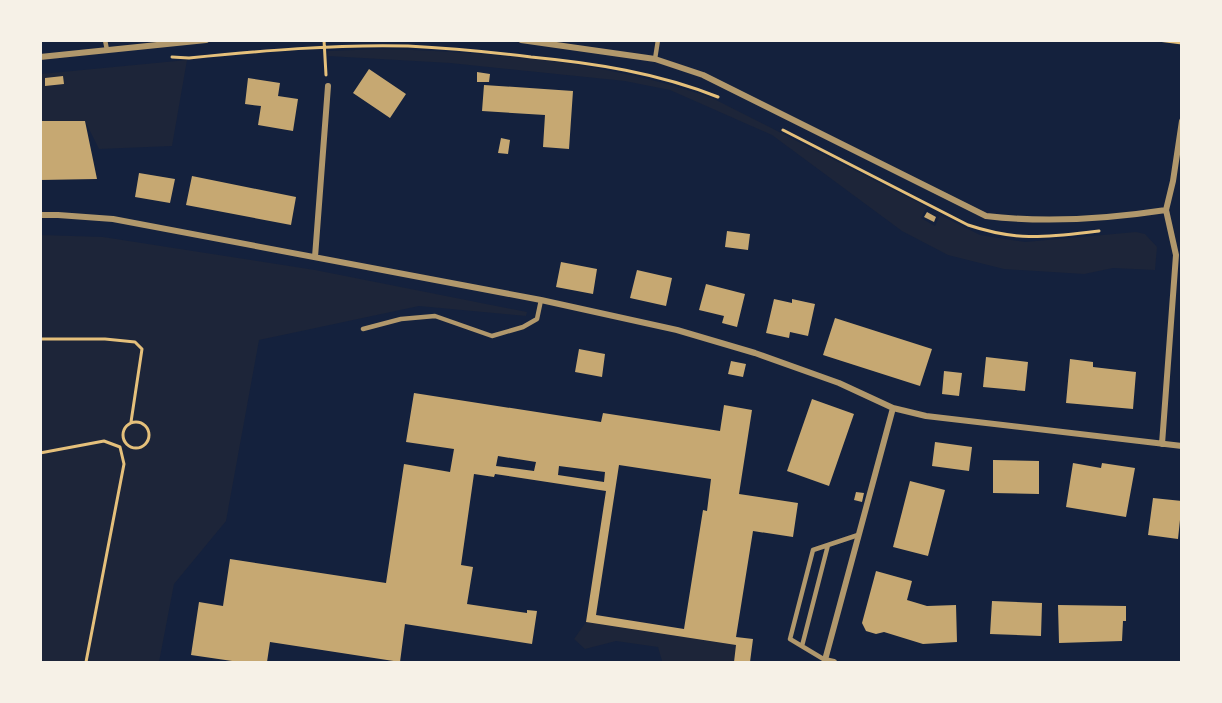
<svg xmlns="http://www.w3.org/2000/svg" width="1222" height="703" viewBox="0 0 1222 703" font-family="Signika,sans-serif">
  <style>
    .green { fill: #1d2539 }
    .building { fill: #c6a872; fill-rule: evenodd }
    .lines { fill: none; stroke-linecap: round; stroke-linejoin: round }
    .path { stroke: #e5c07b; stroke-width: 3 }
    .service { stroke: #b1986c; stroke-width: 4.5 }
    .minor { stroke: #b1986c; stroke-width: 6 }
  </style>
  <rect width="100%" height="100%" fill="#14213d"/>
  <path class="green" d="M381,49C491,52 607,61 712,98L927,207L921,218L935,226L940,215L980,235L1025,242L1136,232L1145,234L1157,247L1155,270L1113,268L1084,274L1004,269L948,255L902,231L772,135L670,90L625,81L450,63L328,56V51Z
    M187,60L172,146L99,149L85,121H41V74Z
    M41,235L103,237L315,270L527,312L526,316L419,306L259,340L226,521L174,584L159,662H41Z
    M586,622L736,645L734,662L662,661L658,647L616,641L585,649L574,639Z"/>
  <path class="building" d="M369,69L406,94L390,118L353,93Z
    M477,72L490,74L489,82H477Z
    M63,76L64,84L45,86V78Z
    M248,78L280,83L278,96L298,99L293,131L258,125L261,106L245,104Z
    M484,85L573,91L569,149L543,147L545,115L482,111Z
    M40,121H85L97,179L40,180Z
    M501,138L510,140L508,154L498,153Z
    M139,173L175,179L170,203L135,197Z
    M192,176L296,197L291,225L186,205Z
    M927,212L936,217L934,222L924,217Z
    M727,231L750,234L748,250L725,247Z
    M561,262L597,269L593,294L556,287Z
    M637,270L672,278L666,306L630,298Z
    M706,284L745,294L737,327L722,323L724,316L699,310Z
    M774,299L792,303V299L815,304L808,336L790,332L789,338L766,333Z
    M835,318L932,349L920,386L823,355Z
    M579,349L605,354L602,377L575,372Z
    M986,357L1028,362L1025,391L983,387Z
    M1070,359L1093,362V367L1136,372L1133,409L1066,403Z
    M731,361L746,364L743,377L728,374Z
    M944,371L962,373L959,396L942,394Z
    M414,393L601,422L603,413L720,431L724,405L752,410L739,494L798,503L793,537L753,531L736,637L753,639L750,662H734L736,645L586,622L606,491L495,474L494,477L474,474L461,565L473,567L467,604L527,613V610L537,611L532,644L405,624L400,662L270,642L267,662H239L191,655L199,602L223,606L230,559L386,583L404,464L450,472L454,449L406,442ZM498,456L536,462L534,471L496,466ZM619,465L711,479L707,511L703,510L684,629L596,615ZM559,466L605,472L604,482L558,475Z
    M812,399L854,414L829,486L787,471Z
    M935,442L972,447L969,471L932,466Z
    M993,460L1039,461V494L993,493Z
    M1073,463L1101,468L1102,463L1135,468L1126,517L1066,507Z
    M910,481L945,490L928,556L893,547Z
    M856,492L864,493L862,502L854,500Z
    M1153,498L1182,501L1178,539L1148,535Z
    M876,571L912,581L907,600L927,606L956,605L957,642L923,644L884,632L876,634L866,631L862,623Z
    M992,601L1042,603L1041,636L990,634Z
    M1058,605L1126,606V621H1123L1122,641L1059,643Z"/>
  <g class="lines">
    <path class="path" d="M324,40L326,75
      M1158,40L1182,43
      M172,57L189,58C261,51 335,44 408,46C449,48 490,52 531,57C594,63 658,73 718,97
      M783,130L968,225C1019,242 1047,237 1099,231
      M40,339H105L135,342L142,349L131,422
      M123 435a13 13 0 1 1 26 0a13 13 0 1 1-26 0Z
      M40,453L104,441L120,447L124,464L86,662"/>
    <path class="service" d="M105,40L107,50
      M655,59L658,40
      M363,329L401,319L435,316L492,336L523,327L537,319L541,300
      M802,646L828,545
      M825,660L790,639L813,550L858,535"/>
    <path class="minor" d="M521,40L655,59L703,75L986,216C1045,223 1107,219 1166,210
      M40,57L206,40
      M40,215H58L113,219L541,300L677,330L755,353L839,383L893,408L926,416L1182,446
      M315,257L328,86
      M1162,444L1176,255L1166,210L1173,181L1182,121
      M834,662L825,660L893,408"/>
  </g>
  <rect width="1222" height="703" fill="none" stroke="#f6f1e7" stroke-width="84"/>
</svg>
